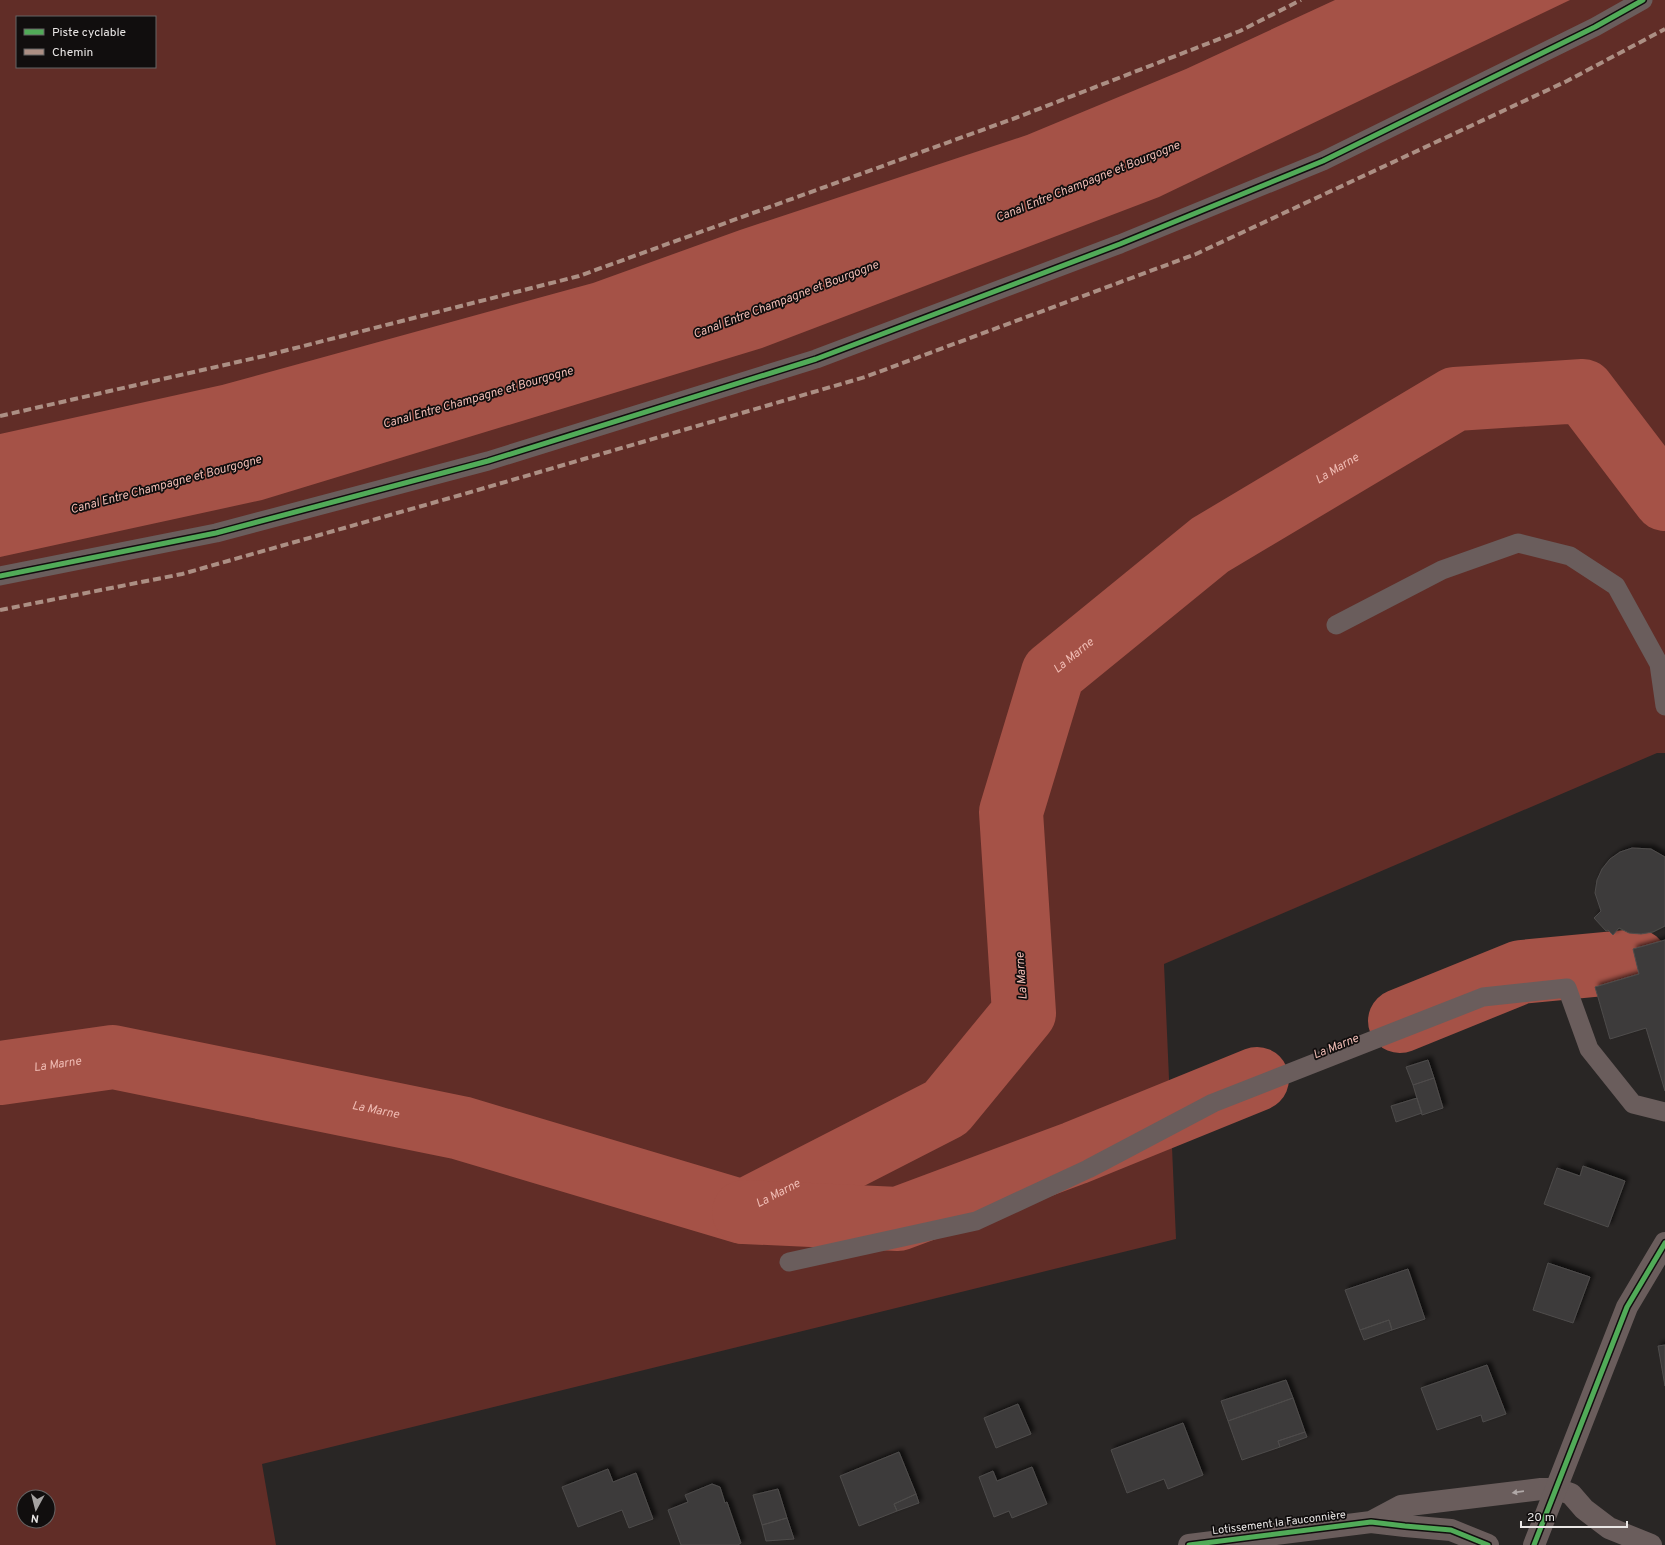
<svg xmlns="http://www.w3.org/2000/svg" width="1665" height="1545" viewBox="0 0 1665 1545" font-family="Overpass,sans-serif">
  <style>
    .green { fill: #612d27; fill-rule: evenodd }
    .water { fill: #a55247 }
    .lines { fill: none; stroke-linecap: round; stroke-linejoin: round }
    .river { stroke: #a55247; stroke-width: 64 }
    .building { fill: #3e3b3b; stroke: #4e4c4b; filter: url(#shadow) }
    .service { stroke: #6a5d5c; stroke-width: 19 }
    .minor { stroke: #6a5d5c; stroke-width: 22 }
    .tertiary { stroke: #6a5d5c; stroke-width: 22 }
    .quiet { stroke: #ac8f84; stroke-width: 4; stroke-dasharray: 8 4; stroke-linecap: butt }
    .cycleway-casing { stroke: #110e0e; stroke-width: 8 }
    .cycleway { stroke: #51ab58; stroke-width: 5 }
    .oneway { fill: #b0a8a7 }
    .labels { text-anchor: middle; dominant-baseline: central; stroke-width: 3.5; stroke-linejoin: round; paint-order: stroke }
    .street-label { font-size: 11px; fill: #e9e6e5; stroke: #110e0e }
    .water-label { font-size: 12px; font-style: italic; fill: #f0bcb4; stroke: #110e0e }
  </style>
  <defs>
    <filter id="shadow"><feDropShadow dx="3.5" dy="-3.5" stdDeviation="2" flood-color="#0009"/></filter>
  </defs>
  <rect width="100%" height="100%" fill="#292625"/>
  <path class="green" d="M0,0H1665V753H1657L1164,964L1176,1239L262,1464L276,1545H0ZM17,17H155V67H17ZM24,1497H48V1521H24Z"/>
  <path class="water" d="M1335,0H1570L1159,197L762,348L262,500L0,557V434L222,385L593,283L740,230L1027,135L1186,69Z"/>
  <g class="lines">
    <g class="river">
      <path d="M1400,1021L1521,972L1636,961"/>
      <path id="s1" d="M0,1073L113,1057L461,1128L743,1212L946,1108L1024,1013L1011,812L1053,673L1210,545L1455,399L1583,391L1665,499"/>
      <path d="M744,1212L898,1219L1075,1153L1257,1079"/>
    </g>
  </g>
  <path class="building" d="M1632,848L1651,849L1665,857V926L1653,932L1641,934L1629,933L1619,928L1613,935L1608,930L1606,931L1594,918L1601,911L1595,893L1597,880L1602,869L1610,859L1620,852Z
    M1665,940V1091L1646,1028L1610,1039L1595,987L1639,974L1633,949Z
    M1428,1060L1434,1078L1413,1085L1406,1067Z
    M1434,1078L1443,1108L1422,1115L1413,1085Z
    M1417,1098L1422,1113L1396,1122L1391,1106Z
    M1583,1166L1625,1181L1608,1227L1544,1204L1557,1168L1580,1176Z
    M1548,1263L1590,1277L1573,1323L1533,1310Z
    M1408,1269L1425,1319L1392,1330L1389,1320L1360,1330L1345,1290Z
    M1389,1320L1392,1330L1364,1340L1360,1330Z
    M1665,1345V1386L1658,1346Z
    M1487,1365L1506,1414L1483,1422L1481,1415L1437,1430L1421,1388Z
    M1286,1380L1293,1398L1228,1421L1221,1401Z
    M1293,1398L1305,1432L1278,1441L1280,1447L1242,1460L1228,1421Z
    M1018,1404L1031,1434L996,1448L984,1418Z
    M1183,1423L1203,1475L1168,1489L1164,1479L1127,1493L1111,1450Z
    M1305,1432L1307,1437L1280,1447L1278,1441Z
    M899,1452L916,1494L894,1504L897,1511L859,1526L840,1476Z
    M1032,1467L1047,1504L1012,1518L1009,1511L994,1517L979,1477L993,1471L997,1481Z
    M608,1469L613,1482L636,1473L653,1519L629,1528L622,1510L578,1527L562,1487Z
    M712,1484L720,1487L725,1503L727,1502L741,1543L738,1545H681L668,1510L688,1502L685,1495Z
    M778,1489L787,1518L762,1525L753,1495Z
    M916,1494L919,1503L897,1511L894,1504Z
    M787,1518L794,1539L766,1541L762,1525Z"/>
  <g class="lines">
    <path class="service" d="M0,576L216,533L488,461L816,359L1120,244L1323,161L1595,27L1643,0
      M1336,625L1442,570L1518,543L1570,556L1616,586L1659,664L1665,706
      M789,1262L976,1221L1088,1169L1213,1103L1483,997L1567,988L1589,1049L1633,1104L1665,1112"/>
    <path class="minor" d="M1371,1522L1401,1506L1541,1489H1557L1571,1494L1584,1509L1609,1528L1651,1545
      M1189,1545L1371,1522L1405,1526L1451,1530L1488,1545"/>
    <path class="tertiary" d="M1534,1545L1627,1307L1665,1243"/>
    <path class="quiet" d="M0,416L264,356L579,276L1018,117L1240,31L1301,0
      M0,610L182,574L464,494L865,377L1196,254L1567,81L1665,29"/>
    <g class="cycleway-casing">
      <path id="cycleway" d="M0,576L216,533L488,461L816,359L1120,244L1323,161L1595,27L1643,0
        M1189,1545L1371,1522L1405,1526L1451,1530L1488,1545
        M1534,1545L1627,1307L1665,1243"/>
    </g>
    <use href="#cycleway" class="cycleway"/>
  </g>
  <defs><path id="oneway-solid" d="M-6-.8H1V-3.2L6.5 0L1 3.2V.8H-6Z"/></defs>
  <use class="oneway" href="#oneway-solid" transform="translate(1518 1492) rotate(172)"/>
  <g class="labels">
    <g class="street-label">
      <text transform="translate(1279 1523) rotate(-7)">Lotissement la Fauconnière</text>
    </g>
    <g class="water-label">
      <text transform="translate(1088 182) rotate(-22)">Canal Entre Champagne et Bourgogne</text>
      <text transform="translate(786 300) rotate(-21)">Canal Entre Champagne et Bourgogne</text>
      <text transform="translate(478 398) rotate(-16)">Canal Entre Champagne et Bourgogne</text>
      <text stroke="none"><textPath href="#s1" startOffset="1812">La Marne</textPath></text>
      <text transform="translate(166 485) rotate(-15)">Canal Entre Champagne et Bourgogne</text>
      <text stroke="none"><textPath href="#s1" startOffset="1488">La Marne</textPath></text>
      <text transform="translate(1022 976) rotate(-94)">La Marne</text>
      <text transform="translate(1336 1047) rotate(-22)">La Marne</text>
      <text stroke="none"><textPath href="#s1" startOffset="58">La Marne</textPath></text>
      <text stroke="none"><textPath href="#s1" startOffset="382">La Marne</textPath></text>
      <text stroke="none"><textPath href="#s1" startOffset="803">La Marne</textPath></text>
    </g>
  </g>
  <rect x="16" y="16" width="140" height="52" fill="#110e0e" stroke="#676464"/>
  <rect x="24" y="29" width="20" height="6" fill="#51ab58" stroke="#676464"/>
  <text x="52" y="36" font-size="12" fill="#e9e6e5">Piste cyclable</text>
  <rect x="24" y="49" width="20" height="6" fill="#ac8f84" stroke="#676464"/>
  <text x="52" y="56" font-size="12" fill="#e9e6e5">Chemin</text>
  <g transform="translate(36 1509) rotate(187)"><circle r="19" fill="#110e0e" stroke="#676464"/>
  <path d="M0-3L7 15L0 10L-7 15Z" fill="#a6a3a2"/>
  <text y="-6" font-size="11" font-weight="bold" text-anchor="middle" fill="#e9e6e5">N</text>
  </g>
  <path d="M1521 1521v6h106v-6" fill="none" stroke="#e9e6e5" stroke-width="2"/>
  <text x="1527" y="1521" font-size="12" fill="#e9e6e5" stroke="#110e0e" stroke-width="3" paint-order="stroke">20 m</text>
</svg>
